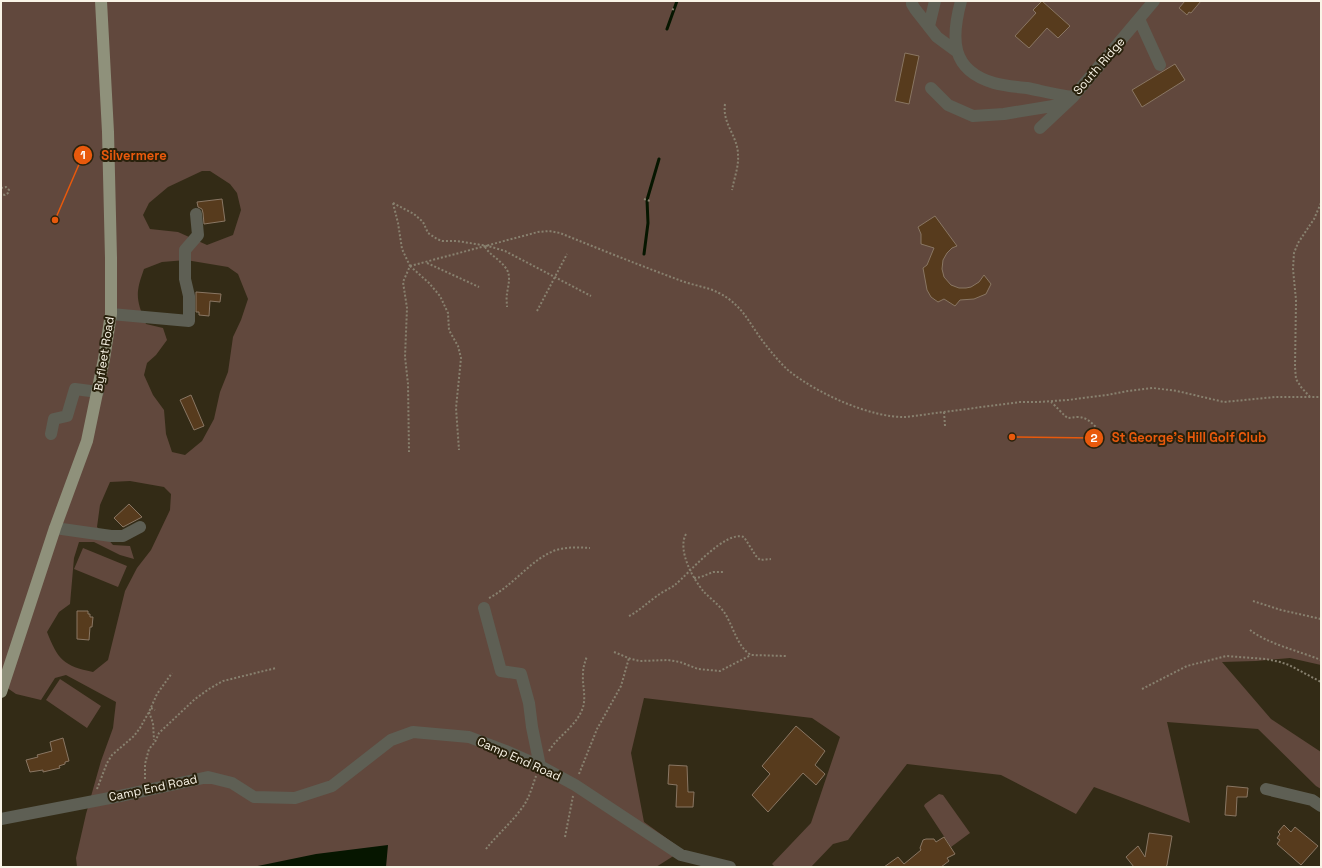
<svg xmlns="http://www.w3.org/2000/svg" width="1322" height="868" viewBox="0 0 1322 868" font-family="'Space Grotesk',sans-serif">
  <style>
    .green { fill: #61483d; fill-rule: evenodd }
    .water { fill: #061600 }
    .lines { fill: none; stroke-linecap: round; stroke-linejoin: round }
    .stream { stroke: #061600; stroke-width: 3 }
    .building { fill: #573b1d; stroke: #897663 }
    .path { stroke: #88816f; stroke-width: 2; stroke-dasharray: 2 2; stroke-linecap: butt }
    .minor { stroke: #5e5f54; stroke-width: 12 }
    .major { stroke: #8f917b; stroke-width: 12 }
    .labels { text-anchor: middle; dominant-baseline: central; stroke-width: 4; stroke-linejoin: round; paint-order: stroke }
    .street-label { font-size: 12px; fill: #f9f4e7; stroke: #29210c }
    .leader { fill: none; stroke: #e8590c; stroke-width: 1.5 }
    .callout-dot { fill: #e8590c; stroke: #29210c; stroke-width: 1.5 }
    .mark-label { font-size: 12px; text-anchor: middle; font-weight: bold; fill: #fff }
    .callout-label { font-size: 13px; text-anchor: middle; font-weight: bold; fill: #e8590c; stroke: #29210c; stroke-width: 4; stroke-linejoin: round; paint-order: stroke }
  </style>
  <rect width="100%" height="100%" fill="#332b16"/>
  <path class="green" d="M1,1H1321V665L1290,658L1256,661L1222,662L1271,719L1321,752V789L1316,786L1258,729L1167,722L1190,823L1094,787L1076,814L1001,775L907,764L848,840L833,844L811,867H775L772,864L811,823L840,737L812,718L644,698L631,753L644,822L683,850L656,867H77L76,858L86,814L101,761L113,728L116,702L66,675L55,678L41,700L16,694L3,685L1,692ZM202,171H210L230,184L237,193L241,210L233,235L207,245L178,232L150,229L143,215L149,203L168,187ZM186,260L228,267L238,274L248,299L241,320L233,337L228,372L220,392L214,419L202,441L185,455L172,452L166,434L164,410L153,395L144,375L147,363L156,355L167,340L163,328L146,324C136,299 135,294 144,269L162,262ZM130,481L164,487L171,494L170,510L151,550L137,568L125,591L108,660L93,672C64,666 58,660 47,632L59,612L70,604L74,558L79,542H94L120,555L134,559L130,546L113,545L97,527L100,505L110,482Z
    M83,548L127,566L118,587L74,569Z
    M60,679L101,706L87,728L46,700Z
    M939,794L943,795L970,833L951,847L924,806L925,804Z"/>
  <path class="water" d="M388,845L386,867H253L316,854Z"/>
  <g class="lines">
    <path class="stream" d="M667,29L677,1
      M644,254L648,223L647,200L659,159"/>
  </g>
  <path class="building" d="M1042,1L1070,26L1058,38L1047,28L1029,48L1015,36L1036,13L1033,10Z
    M1185,1H1201L1191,13L1189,12L1187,15L1179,8Z
    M905,53L919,56L909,104L895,101Z
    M1175,64L1185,80L1142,107L1132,90Z
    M222,199L225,221L204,224L203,213L202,209L198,207L197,202Z
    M935,216L957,246L952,248L947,253L943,260L942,269L944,277L951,285L959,288H966L971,287L979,282L984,275L991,284L986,294L974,299L960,300L955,306L944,299L938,302L931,297L927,290L923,268L927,265L934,248L921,244V234L918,227Z
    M196,292L221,294L220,302L210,301L209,316L199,315V312H196Z
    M191,395L204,426L194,430L180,400Z
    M129,504L142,517L123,527L114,518Z
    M77,611H88V614H90V617H93L92,627H90L89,640L77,639Z
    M796,726L825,751L815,765L825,774L816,785L803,773L768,812L752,795L770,774L762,766Z
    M63,738L69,761L65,762V764L59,766L60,768L43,772V770L30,772L26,760L38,757L37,755L52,751L50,742Z
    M669,765L687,766L688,792H694L693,807H676L677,785L668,784Z
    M1227,786L1248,788L1247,797H1237L1236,816L1225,815Z
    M1284,825L1291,832L1295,827L1318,846L1301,865L1277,844L1280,840L1277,838L1280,834L1278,832Z
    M1149,833L1172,836L1167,865L1166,867H1134L1126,857L1138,846L1145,857Z
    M944,837L955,854L947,858L949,861L941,867H884L898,857L904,864L921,850L920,848L923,840L926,839H934L936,842Z"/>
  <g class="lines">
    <path class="path" d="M672,9L675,10
      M725,104C722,124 738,136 738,155C739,166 734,179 732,190
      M1,188L6,187L9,190L8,193L5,195L1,194
      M644,199L650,201
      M393,203L398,223L402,249L410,266L403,282L407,308L405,357L408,384L409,452
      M393,203L414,214L423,222L428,233L437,239L442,241H457L488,246L505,251L591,296
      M485,247C490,255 499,259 505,267C512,275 508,285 507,294C506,298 507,303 507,307
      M427,263L479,287
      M410,266L538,232L549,231L560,233C599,249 639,265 679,280C691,285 708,287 719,293C744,306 749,324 765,344C772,353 780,363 789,371C817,393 870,418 906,417L1020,402H1038L1068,400L1107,395L1128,391L1153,388L1177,391L1224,402L1275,397H1321
      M410,266L429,283L440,296L448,313L449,330L458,346L461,358L456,408L459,450
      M537,311L567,254
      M1310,397L1301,387L1296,379L1295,367L1296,300L1293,269L1294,253L1298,243L1314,219L1321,203
      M1051,402C1055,405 1065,417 1068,418C1071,418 1074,417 1078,417C1086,417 1091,422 1097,428
      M944,412L945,426
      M686,534C677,550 693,579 704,592C710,598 718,604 724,612C733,625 737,647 751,655L786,656
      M694,578L701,577L713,572H723
      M489,598C513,586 531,559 556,550C567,547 579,547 590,548
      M1253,601L1281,610L1321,619
      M629,616C639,611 647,603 657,596C662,592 669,589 675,585C689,573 725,530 744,537L756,556L760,560L771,559
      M1250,630C1268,644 1299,651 1321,660
      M614,652L631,659L640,661L668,660L680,662L698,669L720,671L751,655
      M1142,689L1187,666L1226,656L1266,659L1280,662L1289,665L1321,682
      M151,708L155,710
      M149,712L153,723L154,740
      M549,751C558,736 575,727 582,710C587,698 582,686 583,674C583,667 585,662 587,656
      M579,774L597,729L621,686L629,658
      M145,779V764L149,749L155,742L159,733L195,699L209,689L223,681L276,668
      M97,789L107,763L112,755L134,736L140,728L149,712L157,694L172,673
      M565,837L573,796
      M486,849C497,835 511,823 522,808C529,799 532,787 536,776"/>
    <path class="minor" d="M912,1V4L915,9L937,37L956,51
      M961,1C951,38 950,70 994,83C1005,86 1016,87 1027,88C1042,91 1057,95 1073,97
      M1139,19L1160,65
      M929,26L935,1
      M931,88L948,105L973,116L1004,114L1065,104
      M1040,128L1073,97L1154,1
      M111,314L189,321V296L185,279V250L198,235L196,214
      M51,434L54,419L67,416L75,389L98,392
      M55,528L111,536H123L140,527
      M484,608L501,671L521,674L529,703L532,727L540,766
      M1266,789L1312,800L1321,806
      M1,819L120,796L208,777L232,783L254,797L295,798L332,786L391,740L413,732L469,737L506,751L540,766L575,785L681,855L730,867"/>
    <path class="major" d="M1,692L55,528L87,441L104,359L111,314V258L108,132L101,1"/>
  </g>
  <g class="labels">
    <g class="street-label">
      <text transform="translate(1099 66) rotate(-49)">South Ridge</text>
      <text transform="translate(104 354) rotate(-81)">Byfleet Road</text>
      <text transform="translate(519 759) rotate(24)">Camp End Road</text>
      <text transform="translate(153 788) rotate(-12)">Camp End Road</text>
    </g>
  </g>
  <path class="leader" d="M55 220L83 155M1012 437L1094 438"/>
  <g class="callout-dot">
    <circle cx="55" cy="220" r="4"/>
    <circle cx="1012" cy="437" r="4"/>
    <circle cx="83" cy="155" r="10"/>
    <circle cx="1094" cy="438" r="10"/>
  </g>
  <g class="mark-label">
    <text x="83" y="159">1</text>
    <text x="1094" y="442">2</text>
  </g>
  <g class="callout-label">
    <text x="134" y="160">Silvermere</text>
    <text x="1189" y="442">St George's Hill Golf Club</text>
  </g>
  <rect width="1322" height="868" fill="none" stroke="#f9f4e7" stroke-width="4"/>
</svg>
